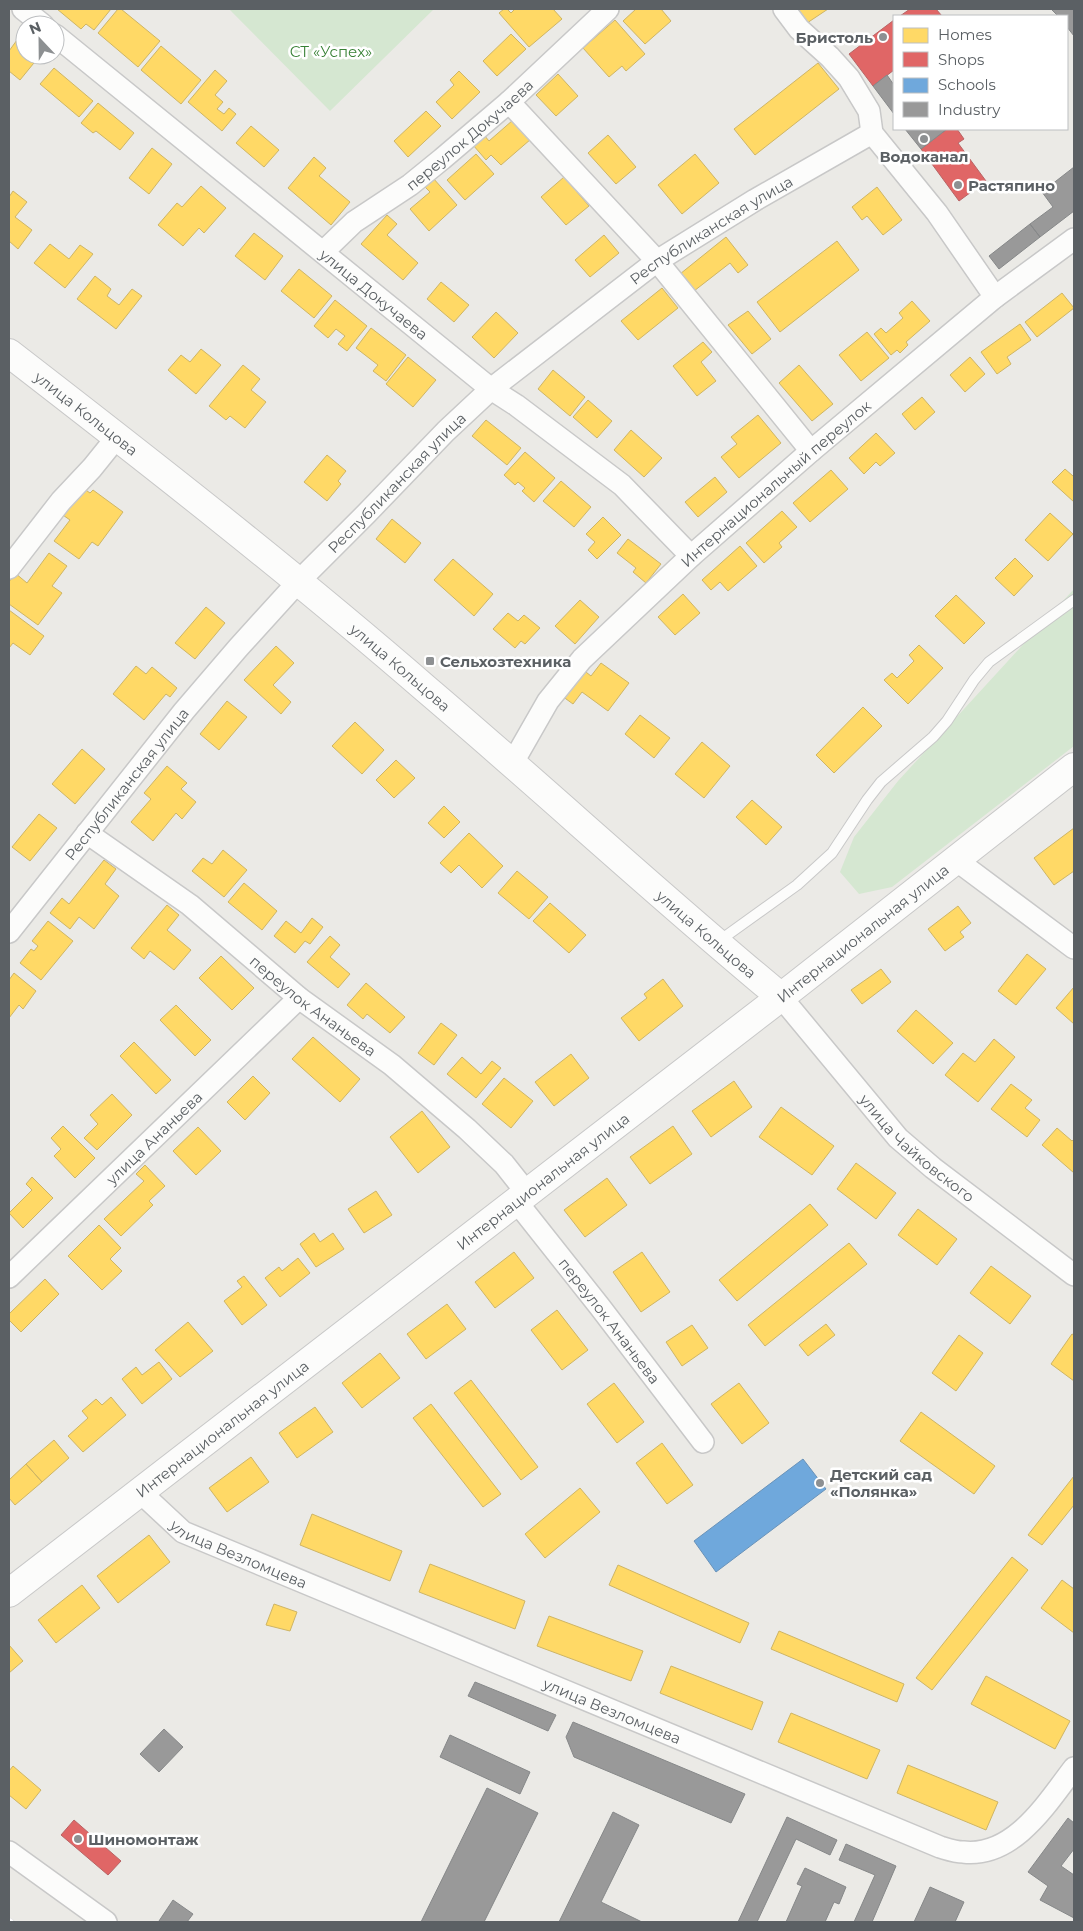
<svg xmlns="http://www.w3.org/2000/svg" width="1083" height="1931" viewBox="0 0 1083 1931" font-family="Montserrat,sans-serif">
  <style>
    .green { fill: #d5e7d1 }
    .homes { fill: #ffd966; stroke: #ceb565 }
    .shops { fill: #e06666; stroke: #b86465 }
    .schools { fill: #6fa8dc; stroke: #6992b8 }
    .industry { fill: #999; stroke: #868889 }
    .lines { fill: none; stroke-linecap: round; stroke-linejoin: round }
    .lane-casing { stroke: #c8c8c8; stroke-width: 12 }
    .street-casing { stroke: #c8c8c8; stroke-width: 24 }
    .secondary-casing { stroke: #c8c8c8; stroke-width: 30 }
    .lane { stroke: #fcfcfb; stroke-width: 10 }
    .street { stroke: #fcfcfb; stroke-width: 21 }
    .secondary { stroke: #fcfcfb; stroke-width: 28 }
    .rail-casing { stroke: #e2e2e2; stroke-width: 5.5 }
    .rail { stroke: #fff; stroke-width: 4; stroke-dasharray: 11; stroke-linecap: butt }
    .poi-dot { fill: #8d9092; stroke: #fff; stroke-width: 2 }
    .labels { text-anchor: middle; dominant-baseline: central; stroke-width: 5; stroke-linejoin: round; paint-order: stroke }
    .poi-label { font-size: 15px; font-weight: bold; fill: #5b6064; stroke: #fff; text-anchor: start }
    .park-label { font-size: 15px; fill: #378135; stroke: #fff }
    .street-label { font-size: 15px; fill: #5b6064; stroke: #fff }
  </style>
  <rect width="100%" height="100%" fill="#ebeae6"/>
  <path class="green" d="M229,9H434L330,111Z
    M1074,589V746L892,887L859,894L840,872L854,837L898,781Z"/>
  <path class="homes" d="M57,9H111L94,30L86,24L81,29Z
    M118,9H121L160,41L138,67L98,33Z
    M504,9H507L511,13L515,9H553L562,19L529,47L499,13Z
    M636,9H661L671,21L645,44L623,21Z
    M797,9H828L807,23Z
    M615,20L645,54L626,71L622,66L609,77L583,48Z
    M511,34L526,49L497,76L483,61Z
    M17,40L25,47V55H35L38,58L20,80L9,71V51Z
    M161,46L201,80L181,104L141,70Z
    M818,63L839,89L755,155L734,129Z
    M54,68L93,101L79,117L40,84Z
    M215,70L227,81L215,95L223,102L217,109L224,114L229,108L236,114L222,131L188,102Z
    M459,71L480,92L452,119L436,102L454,85L450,80Z
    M558,74L578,96L556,116L536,95Z
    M98,103L134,133L120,150L96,131L93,133L81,123Z
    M426,111L441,126L408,157L394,141Z
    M513,120L531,139L501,165L491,155L486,160L473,145L484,135L489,141Z
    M251,126L279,150L264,167L236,143Z
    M608,135L636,167L616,184L588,153Z
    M152,148L172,164L149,194L129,178Z
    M476,154L494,174L465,200L447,180Z
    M695,154L719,183L682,214L658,185Z
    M314,157L326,168L319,176L350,202L331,225L288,188Z
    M564,177L589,206L566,225L541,197Z
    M433,178L457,205L429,231L410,209L430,192L424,186Z
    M201,186L226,208L204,233L199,228L183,246L158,225L177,203L182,207Z
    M877,187L902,220L883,235L867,216L862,220L852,207Z
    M13,191L27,202L15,217L32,230L18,249L9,241V197Z
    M387,215L397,224L387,235L418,263L403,280L361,244Z
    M254,233L283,256L265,280L235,256Z
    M604,235L619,253L590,277L575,260Z
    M726,237L748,265L738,273L730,263L694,291L680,274Z
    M837,241L859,270L780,332L757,302Z
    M50,244L69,259L80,245L93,254L65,288L34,263Z
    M299,269L332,296L314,318L281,291Z
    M95,276L111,289L107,296L119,305L132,289L142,296L116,329L77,299Z
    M441,282L469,305L454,322L427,299Z
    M662,288L678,308L638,340L621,321Z
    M1062,293L1074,308L1037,337L1025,322Z
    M335,300L367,326L347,351L338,344L345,336L336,329L328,338L314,326Z
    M912,301L930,321L906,342L908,345L900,353L897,350L891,355L874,334L881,328L886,333L903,318L899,313Z
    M748,311L771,339L752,354L728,325Z
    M496,312L518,333L494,358L472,337Z
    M1020,324L1031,340L1007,357L1011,364L997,374L981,352Z
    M371,328L406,355L386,381L373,371L378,365L356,348Z
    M867,332L889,358L861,381L839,355Z
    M703,342L712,352L701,362L716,381L697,396L673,366Z
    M201,349L221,365L196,394L168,370L181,355L190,362Z
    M408,357L436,380L413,407L386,384Z
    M970,357L985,374L965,392L950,375Z
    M243,365L260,379L251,390L266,402L245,428L230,416L226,420L209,406Z
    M799,365L833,404L812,421L779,383Z
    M553,370L585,397L570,416L538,389Z
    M922,397L935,412L915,430L902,414Z
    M588,400L612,421L597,438L573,417Z
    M758,415L781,443L739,478L721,457L737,444L731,437Z
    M486,420L521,448L507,465L472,436Z
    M631,430L662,458L644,477L614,450Z
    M876,433L895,453L880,466L876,462L864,474L849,458Z
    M525,452L555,478L534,502L522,491L525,488L518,482L515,485L504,475Z
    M327,455L346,471L338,481L341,484L327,501L304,482Z
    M1065,469L1073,476L1074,474V502L1052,482Z
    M831,470L848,489L810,522L793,503Z
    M715,477L727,492L698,517L685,502Z
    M561,481L591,507L574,527L543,501Z
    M80,486L90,493L93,490L123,512L98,546L92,542L79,559L54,541L70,520L60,513Z
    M782,511L797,527L779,543L782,547L764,563L746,543Z
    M1050,513L1073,534L1048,561L1025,540Z
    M603,517L621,535L597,559L588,550L595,542L586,534Z
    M392,519L421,543L405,563L376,539Z
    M628,539L661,564L646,583L633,572L636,568L617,553Z
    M740,546L757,566L728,591L720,582L711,590L702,580Z
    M49,553L67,566L52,586L62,593L38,625L9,604V582L15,573L27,583Z
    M1015,558L1033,576L1014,596L995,578Z
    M453,559L493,594L474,616L434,580Z
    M683,594L700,613L675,635L658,617Z
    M956,595L985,623L964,644L935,616Z
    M580,600L599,617L575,644L555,626Z
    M206,607L225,623L195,659L175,643Z
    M9,610L44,636L30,655L13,643L9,648Z
    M508,613L518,621L524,615L540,628L525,644L521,641L515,648L493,629Z
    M919,645L943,668L908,704L884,680L892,673L897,678L914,661L909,655Z
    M276,646L294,663L273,685L291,702L281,714L244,680Z
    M601,663L629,683L608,711L582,692L573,704L562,696L582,669L591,676Z
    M136,666L146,674L152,667L177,688L170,697L166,694L144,720L113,694Z
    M227,701L247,717L219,750L200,734Z
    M863,707L882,726L834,773L816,755Z
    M640,715L670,738L654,758L625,734Z
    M355,722L384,750L362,774L332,746Z
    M702,742L730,766L704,798L675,774Z
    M82,749L105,769L75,804L52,784Z
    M396,760L415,778L394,798L376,780Z
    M167,766L187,783L181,789L196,802L182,819L176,813L153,841L131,822L151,799L144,793Z
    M752,800L782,827L766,845L736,817Z
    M444,806L460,822L444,838L428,823Z
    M39,814L57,828L30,861L12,847Z
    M1074,828V871L1054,885L1034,858Z
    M469,833L503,866L482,888L459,865L451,873L440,863Z
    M223,850L247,870L224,897L192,871L203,858L212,864Z
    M104,860L116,869L105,884L119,896L94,929L79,917L70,929L50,913L62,898L69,904Z
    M517,871L548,897L529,919L498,893Z
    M244,883L277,911L262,930L228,902Z
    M550,903L586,935L569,953L533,921Z
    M167,905L179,915L167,930L191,950L174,970L150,951L144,959L131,948Z
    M958,906L971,923L960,932L964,937L945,951L928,929Z
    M312,918L323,927L310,944L305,941L295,953L274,936L286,921L301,933Z
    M48,921L73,941L41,980L20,963L31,949L34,951L38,946L32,941Z
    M330,936L340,945L330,957L350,974L338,988L307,962Z
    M1027,954L1046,969L1016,1005L998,991Z
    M221,956L254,988L232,1010L199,978Z
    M881,969L891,982L862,1004L851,990Z
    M14,973L36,991L23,1009L19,1005L9,1018V980Z
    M663,979L683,1006L639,1041L621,1018L647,998L644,994Z
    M366,983L405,1017L390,1033L367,1014L363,1019L347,1005Z
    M1074,987V1024L1056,1008Z
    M176,1005L211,1040L195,1056L160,1020Z
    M916,1010L953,1043L933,1064L897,1031Z
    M441,1023L457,1035L434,1065L418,1053Z
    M313,1037L360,1079L340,1102L292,1059Z
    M994,1039L1015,1057L978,1102L945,1075L963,1053L975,1062Z
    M134,1042L171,1080L156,1094L120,1056Z
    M571,1054L589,1078L554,1106L535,1082Z
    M462,1057L481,1074L492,1061L501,1068L476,1098L447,1074Z
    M253,1076L270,1093L245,1120L227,1102Z
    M504,1078L533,1101L511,1128L482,1104Z
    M734,1081L752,1107L711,1137L692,1111Z
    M1011,1084L1032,1100L1025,1108L1040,1120L1027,1137L991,1109Z
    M112,1094L132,1115L97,1150L84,1138L98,1124L90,1115Z
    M781,1107L834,1146L812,1175L759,1137Z
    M422,1111L450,1147L418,1173L390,1137Z
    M63,1126L95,1158L75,1178L54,1156L61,1149L51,1138Z
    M673,1126L692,1154L650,1184L630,1157Z
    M198,1127L221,1151L196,1175L173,1151Z
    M1057,1128L1072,1141L1074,1139V1173L1042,1145Z
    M856,1163L896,1193L876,1219L837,1189Z
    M145,1165L165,1186L149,1201L153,1205L121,1236L104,1219L144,1181L136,1174Z
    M32,1177L53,1198L23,1228L9,1213L32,1190L26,1184Z
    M607,1178L627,1205L585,1237L564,1210Z
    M376,1191L392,1215L364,1233L348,1209Z
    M810,1204L828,1225L737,1301L719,1280Z
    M918,1209L957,1239L937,1265L898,1235Z
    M99,1225L121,1248L110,1259L122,1271L102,1290L68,1256Z
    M314,1233L320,1242L333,1233L344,1249L316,1267L300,1244Z
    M849,1243L867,1264L765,1346L748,1325Z
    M514,1252L534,1278L495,1308L475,1282Z
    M642,1252L670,1292L641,1312L613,1272Z
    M298,1258L310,1273L280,1297L265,1278L279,1267L282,1271Z
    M991,1266L1031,1296L1010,1324L970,1293Z
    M244,1276L267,1305L242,1325L224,1301L242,1287L237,1281Z
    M45,1279L59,1294L21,1332L9,1320V1314Z
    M447,1304L466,1329L426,1359L407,1334Z
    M557,1310L588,1350L562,1370L531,1330Z
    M188,1322L213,1351L180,1377L155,1350Z
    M826,1324L835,1335L808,1356L799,1345Z
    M692,1325L708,1348L682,1366L666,1342Z
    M1072,1334L1074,1335V1381L1051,1364Z
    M959,1335L983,1353L956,1391L932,1373Z
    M380,1353L400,1378L362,1408L342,1383Z
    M159,1362L172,1379L142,1404L122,1379L136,1367L142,1375Z
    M471,1380L538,1467L521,1480L454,1393Z
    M614,1383L644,1422L617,1443L587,1404Z
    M739,1383L769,1423L742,1444L711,1404Z
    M111,1397L126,1415L83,1452L68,1436L88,1418L82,1411L96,1399L102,1405Z
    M431,1404L501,1494L483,1507L413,1418Z
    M315,1407L333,1432L297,1458L279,1433Z
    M921,1412L995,1466L974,1494L900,1441Z
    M54,1440L69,1458L42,1482L26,1464Z
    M662,1443L693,1485L667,1504L636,1463Z
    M251,1457L269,1482L227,1512L209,1488Z
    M26,1464L42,1482L15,1505L9,1498V1480Z
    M1074,1476V1505L1042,1545L1028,1535Z
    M580,1488L600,1512L545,1558L525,1534Z
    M312,1514L402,1551L390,1581L300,1545Z
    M149,1535L170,1562L118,1603L97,1576Z
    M1012,1557L1028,1570L932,1690L916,1678Z
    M430,1564L525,1601L515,1629L419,1592Z
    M618,1565L749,1623L740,1643L609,1585Z
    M1062,1580L1074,1589V1633L1041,1608Z
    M82,1585L100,1608L56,1643L38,1620Z
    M274,1604L297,1612L290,1631L266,1625Z
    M549,1616L643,1651L631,1681L537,1646Z
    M779,1631L904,1684L897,1702L771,1649Z
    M9,1645L23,1661L9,1673Z
    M671,1666L763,1702L752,1730L660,1693Z
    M986,1676L1070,1721L1055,1749L971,1704Z
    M791,1713L880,1750L867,1779L778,1742Z
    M908,1765L998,1802L986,1830L897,1793Z
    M13,1766L41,1790L26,1809L9,1795V1771Z"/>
  <path class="shops" d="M910,9H936L942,16H900Z
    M894,20V70L873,86L849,54Z
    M947,129H957L964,139L958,143L986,181L959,201L921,149Z
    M74,1820L121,1861L108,1875L61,1835Z"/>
  <path class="schools" d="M803,1459L826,1489L716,1572L694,1541Z"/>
  <path class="industry" d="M1051,9H1074V36L1067,27V16H1058Z
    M887,75L894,85V114L873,86Z
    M905,129H947L921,149Z
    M1074,167V211L1040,237L1030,224L1053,207L1042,192Z
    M1030,224L1040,237L999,269L989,256Z
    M475,1682L556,1715L548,1731L468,1696Z
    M573,1722L745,1794L731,1823L574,1757L566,1737Z
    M164,1729L183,1747L159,1772L140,1754Z
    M450,1735L530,1772L520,1794L440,1757Z
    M487,1788L538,1813L484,1922H421Z
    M613,1812L639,1825L601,1902L642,1922H559Z
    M787,1817L837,1840L830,1855L796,1839L757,1922H738Z
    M1068,1818L1074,1823V1849L1061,1866L1074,1875V1918L1040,1900L1048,1886L1028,1872Z
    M846,1844L896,1866L872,1922H854L875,1875L839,1860Z
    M805,1868L846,1887L839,1904L834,1902L825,1922H786L802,1886L797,1884Z
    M930,1887L964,1902L955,1922H914Z
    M173,1900L193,1914L187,1922H161L159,1921Z"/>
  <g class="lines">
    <g class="lane-casing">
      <path id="lane" d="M719,941L797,885L832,853L867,800L881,782L933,737L947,721L974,680L989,662L1074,600"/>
    </g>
    <g class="street-casing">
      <g id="street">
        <path d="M23,9L43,25"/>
        <path d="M784,9L799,29L830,57L849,78L869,111L872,133L937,213L995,297"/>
        <path id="s1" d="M55,35L491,389L516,405L622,485L691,556"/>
        <path d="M509,102L657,261L811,451"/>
        <path id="s2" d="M323,252L354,222L410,185L442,159L509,102L608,9"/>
        <path d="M9,568L61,501L92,468L117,437"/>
        <path id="s3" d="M512,764L548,701L582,659L691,556L811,451L995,297L1074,239"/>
        <path id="s4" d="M87,833L190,905L299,998L392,1065L467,1129L504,1164L527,1193"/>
        <path d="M956,860L1074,948"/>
        <path id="s5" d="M9,932L184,711L238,648L298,582L367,513L446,431L491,389L657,261L755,200L872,133"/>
        <path id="s6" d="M781,997L898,1138L933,1168L1074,1275"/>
        <path id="s7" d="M516,1201L600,1307L703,1442"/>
        <path id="s8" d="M9,1277L299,998"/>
        <path id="s9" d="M139,1491L183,1532L940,1847C947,1849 955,1852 963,1852C1014,1858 1047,1803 1074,1768"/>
        <path d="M9,1852L106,1922"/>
      </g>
    </g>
    <g class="secondary-casing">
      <g id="secondary">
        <path id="s10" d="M9,353C150,462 291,572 426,689C545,790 660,897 781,997"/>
        <path id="s11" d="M9,1593L781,997L1074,767"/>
      </g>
    </g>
    <use href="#lane" class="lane"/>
    <use href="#street" class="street"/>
    <use href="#secondary" class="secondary"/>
    <g class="rail-casing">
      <path id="rail" d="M9,1920L12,1922"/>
    </g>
    <use href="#rail" class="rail"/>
  </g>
  <g class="poi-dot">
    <circle cx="883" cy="37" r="5"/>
    <circle cx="924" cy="139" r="5"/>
    <circle cx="958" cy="185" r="5"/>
    <rect x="425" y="656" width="10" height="10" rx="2.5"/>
    <circle cx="820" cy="1483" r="5"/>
    <circle cx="78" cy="1839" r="5"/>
  </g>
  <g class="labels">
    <g class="poi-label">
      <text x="873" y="37" text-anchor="end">Бристоль</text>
      <text x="924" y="156" text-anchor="middle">Водоканал</text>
      <text x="968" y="185">Растяпино</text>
      <text x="440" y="661">Сельхозтехника</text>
      <text x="830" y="1474">Детский сад<tspan x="830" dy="17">«Полянка»</tspan></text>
      <text x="88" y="1839">Шиномонтаж</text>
    </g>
    <g class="park-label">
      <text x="331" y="51">СТ «Успех»</text>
    </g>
    <g class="street-label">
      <text stroke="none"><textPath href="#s2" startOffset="188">переулок Докучаева</textPath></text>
      <text stroke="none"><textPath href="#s5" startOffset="999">Республиканская улица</textPath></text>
      <text stroke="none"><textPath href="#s1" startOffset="411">улица Докучаева</textPath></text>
      <text stroke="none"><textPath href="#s10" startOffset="98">улица Кольцова</textPath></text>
      <text stroke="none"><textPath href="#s5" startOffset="594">Республиканская улица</textPath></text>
      <text stroke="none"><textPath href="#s3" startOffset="388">Интернациональный переулок</textPath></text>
      <text stroke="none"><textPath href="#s10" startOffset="502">улица Кольцова</textPath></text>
      <text stroke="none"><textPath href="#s5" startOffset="189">Республиканская улица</textPath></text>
      <text stroke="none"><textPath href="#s11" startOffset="1079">Интернациональная улица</textPath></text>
      <text stroke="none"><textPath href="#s10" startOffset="908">улица Кольцова</textPath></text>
      <text stroke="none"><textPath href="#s4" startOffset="285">переулок Ананьева</textPath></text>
      <text stroke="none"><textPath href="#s8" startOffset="201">улица Ананьева</textPath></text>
      <text stroke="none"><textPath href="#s6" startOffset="204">улица Чайковского</textPath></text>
      <text stroke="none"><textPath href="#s11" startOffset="674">Интернациональная улица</textPath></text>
      <text stroke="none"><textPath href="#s7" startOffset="152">переулок Ананьева</textPath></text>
      <text stroke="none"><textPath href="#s11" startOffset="269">Интернациональная улица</textPath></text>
      <text stroke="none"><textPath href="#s9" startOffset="120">улица Везломцева</textPath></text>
      <text stroke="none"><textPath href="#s9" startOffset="525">улица Везломцева</textPath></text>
    </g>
  </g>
  <rect width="1083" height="1931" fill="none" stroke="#5b6064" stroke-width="20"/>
  <rect x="893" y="15" width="175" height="115" fill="#ffffff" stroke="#bdbfc1"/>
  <rect x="903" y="28" width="25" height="15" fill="#ffd966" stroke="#bdbfc1"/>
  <text x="938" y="40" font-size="15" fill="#5b6064">Homes</text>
  <rect x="903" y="52" width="25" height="15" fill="#e06666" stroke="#bdbfc1"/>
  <text x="938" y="65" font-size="15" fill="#5b6064">Shops</text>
  <rect x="903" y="78" width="25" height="15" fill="#6fa8dc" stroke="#bdbfc1"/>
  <text x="938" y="90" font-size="15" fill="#5b6064">Schools</text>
  <rect x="903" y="102" width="25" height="15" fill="#999999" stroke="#bdbfc1"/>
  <text x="938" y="115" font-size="15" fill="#5b6064">Industry</text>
  <g transform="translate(40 40) rotate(338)"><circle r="24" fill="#ffffff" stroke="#bdbfc1"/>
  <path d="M0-4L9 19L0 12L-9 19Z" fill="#8d9092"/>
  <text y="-8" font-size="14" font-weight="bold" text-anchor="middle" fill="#5b6064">N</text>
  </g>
</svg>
